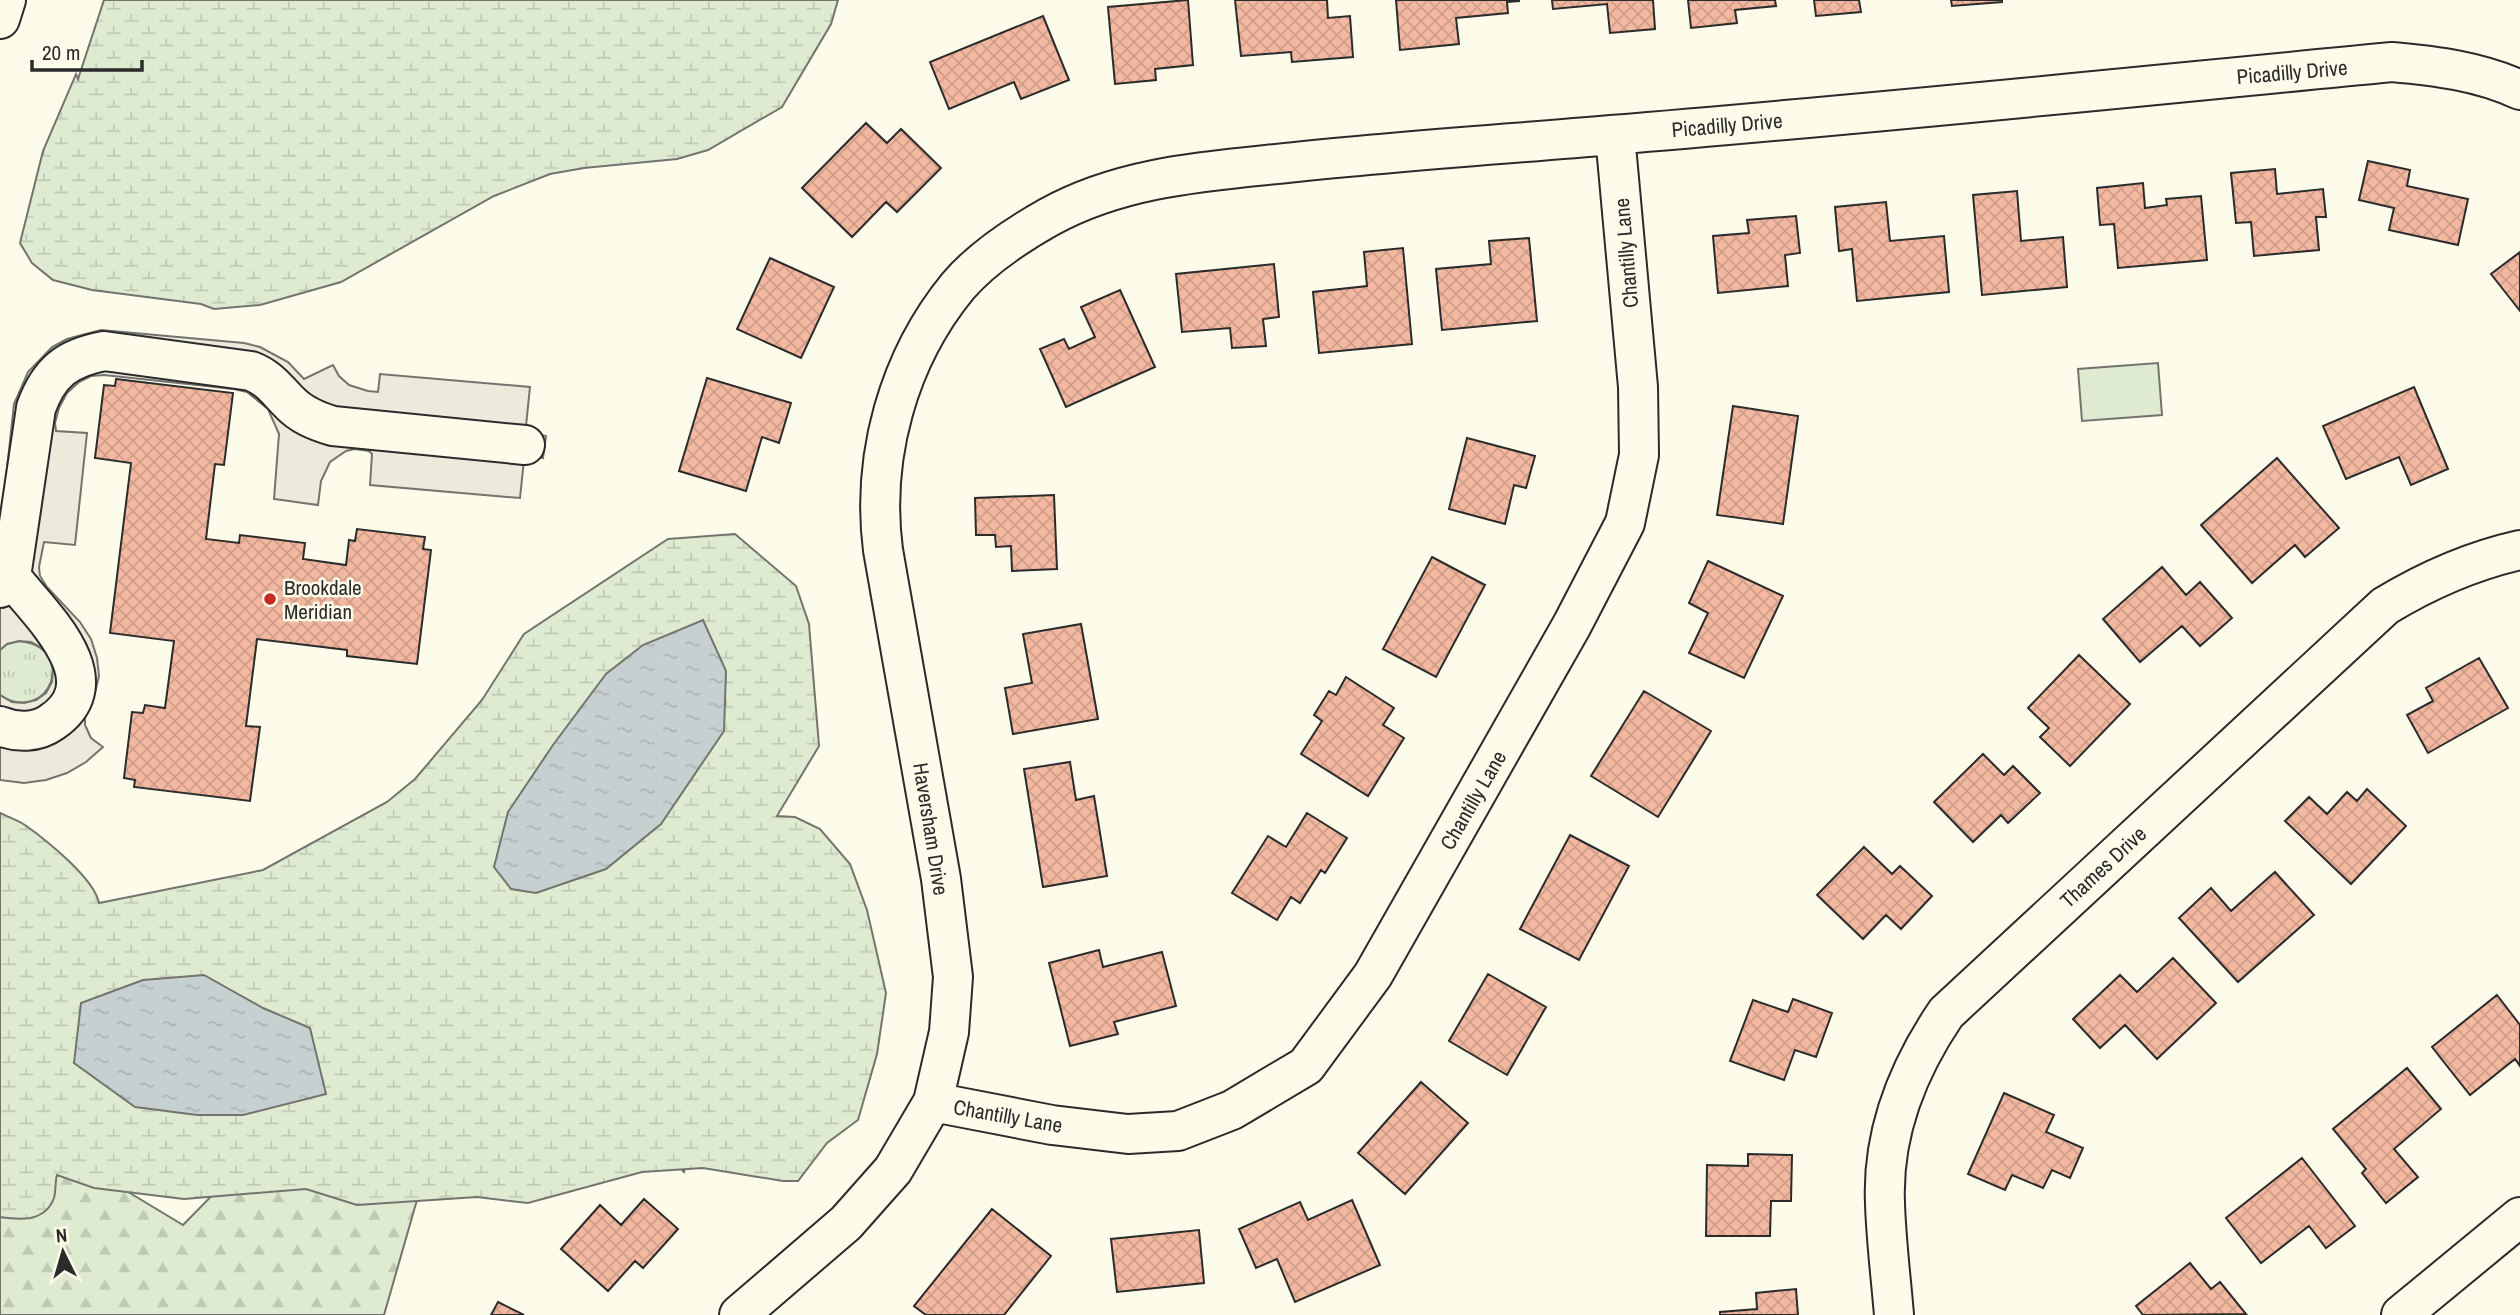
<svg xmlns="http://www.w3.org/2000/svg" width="2520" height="1315" viewBox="0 0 2520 1315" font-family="'Archivo Narrow',sans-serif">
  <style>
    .grass { fill: url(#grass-tufts); stroke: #74746e; stroke-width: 2 }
    .forest { fill: url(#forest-firs); stroke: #74746e; stroke-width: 2 }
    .wetland { fill: url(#wetland-marsh); stroke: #74746e; stroke-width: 2 }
    .pitch { fill: #deebd1; stroke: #74746e; stroke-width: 2 }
    .parking { fill: #eceadb; stroke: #74746e; stroke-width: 2 }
    .water { fill: url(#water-ripples); stroke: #74746e; stroke-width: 2 }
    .building { fill: url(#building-cross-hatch); stroke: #2b2b2b; stroke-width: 2 }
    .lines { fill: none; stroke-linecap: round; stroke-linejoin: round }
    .minor-casing { stroke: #2b2b2b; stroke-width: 42 }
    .major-casing { stroke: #2b2b2b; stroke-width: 42 }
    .minor { stroke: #fdfbea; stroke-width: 38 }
    .major { stroke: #fdfbea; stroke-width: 38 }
    .poi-dot { fill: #c62828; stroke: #fdfbea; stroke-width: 2.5 }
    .labels { text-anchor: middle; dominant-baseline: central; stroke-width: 5; stroke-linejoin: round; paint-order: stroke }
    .street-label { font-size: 21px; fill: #2b2b2b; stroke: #fdfbea }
    .poi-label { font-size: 21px; fill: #2b2b2b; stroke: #fdfbea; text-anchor: start }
  </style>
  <defs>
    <pattern id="grass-tufts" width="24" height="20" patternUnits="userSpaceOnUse" patternTransform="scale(1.75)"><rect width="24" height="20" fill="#deebd1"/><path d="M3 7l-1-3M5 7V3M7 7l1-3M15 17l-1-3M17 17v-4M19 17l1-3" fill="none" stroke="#bfcab4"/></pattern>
    <pattern id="forest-firs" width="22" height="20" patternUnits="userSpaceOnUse" patternTransform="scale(1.75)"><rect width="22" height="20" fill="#deebd1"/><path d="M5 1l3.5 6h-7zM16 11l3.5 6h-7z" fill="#bfcab4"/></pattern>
    <pattern id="wetland-marsh" width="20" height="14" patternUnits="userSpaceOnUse" patternTransform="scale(1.75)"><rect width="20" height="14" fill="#deebd1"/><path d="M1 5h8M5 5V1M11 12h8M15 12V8" fill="none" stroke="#bfcab4"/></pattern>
    <pattern id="water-ripples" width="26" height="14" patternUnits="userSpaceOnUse" patternTransform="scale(1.75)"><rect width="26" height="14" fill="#c7d0d0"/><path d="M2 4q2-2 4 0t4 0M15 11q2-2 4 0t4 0" fill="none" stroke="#abb3b3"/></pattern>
    <pattern id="building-cross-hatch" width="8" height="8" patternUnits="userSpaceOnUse" patternTransform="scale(1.75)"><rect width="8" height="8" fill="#f2b8a0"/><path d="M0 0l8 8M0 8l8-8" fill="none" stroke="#d09e8a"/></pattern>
  </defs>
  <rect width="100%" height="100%" fill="#fdfbea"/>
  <path class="grass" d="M19,641C80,647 49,727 0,695V650L7,644Z"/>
  <path class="forest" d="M702,1109L684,1172L633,1120L425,1172L384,1315H0V1119L120,1187L183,1225L239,1168Z"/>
  <path class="wetland" d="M104,0H838L831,24L782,107L708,150L677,159L584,168L550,174L494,196L341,282L260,305L214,309L201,304L92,290L53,280L32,263L20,243L43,151L76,74L78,79Z
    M735,534L796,586L809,624L819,746L777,816L795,817L820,829L850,864L867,910L886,993L877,1054L858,1120L827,1143L798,1181H783L703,1168L642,1172L528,1203L477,1197L357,1205L306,1189L184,1199L94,1188L57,1175C55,1181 56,1191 54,1198C45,1222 21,1220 0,1217V813C8,817 17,820 25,825C46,840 94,878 99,903L263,870L387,802L415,779L482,700L524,634L668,539Z"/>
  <path class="pitch" d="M2158,363L2162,415L2082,421L2078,369Z"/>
  <path class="parking" d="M101,330L244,343L260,347L288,362L304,379L333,365L339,376L349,385L368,391L378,392L380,374L530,387L526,426L534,434L546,436L543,458L531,456L524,460L520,498L370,485L372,454L369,451L355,449L346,451L330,462L321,481L318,505L274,499L279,434L268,409L247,392L234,389L104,375L91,376L79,382L67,393L59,408L55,423L56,431L87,433L75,545L44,542L39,567L40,576L47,587L80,622L91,639L97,658L99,676L95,693L85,716V725L91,738L103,747L86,762L67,773L46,780L24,783L0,780V695L12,702L24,703L36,700L46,693L52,682L53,670L50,658L42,648L31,642L19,641L7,644L0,650V533L14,404L28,372L52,347L67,339Z"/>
  <path class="water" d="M703,620L726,671L724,731L661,824L606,869L536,893L511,889L494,867L508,812L553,745L606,674L643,645Z
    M204,975L263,1008L310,1028L326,1094L243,1115H197L135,1107L74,1063L81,1003L143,980Z"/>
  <path class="building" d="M1188,0L1193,65L1155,69L1156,80L1115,84L1108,7Z
    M1235,0H1327L1328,18L1350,16L1353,57L1292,62L1291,52L1241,56Z
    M1396,0H1519V1L1507,2L1508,13L1456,18L1459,44L1400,50Z
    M1552,0H1653L1655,29L1610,33L1607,4L1553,9Z
    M1688,0H1775L1776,6L1735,10L1737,23L1691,28Z
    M1814,0H1859L1861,12L1816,16Z
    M1951,0H2002V2L1952,6Z
    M1043,16L1069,80L1021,99L1014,82L949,109L930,62Z
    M866,123L887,143L901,129L941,168L897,212L886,202L852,237L802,188Z
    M2368,161L2410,170L2407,186L2468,199L2458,245L2389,230L2394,208L2359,200Z
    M2275,169L2277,194L2323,189L2326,217H2316L2319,250L2254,256L2251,222L2236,223L2231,173Z
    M2143,183L2145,208L2167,205L2166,199L2201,196L2207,260L2118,268L2114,224L2100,225L2097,188Z
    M2017,191L2021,241L2063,237L2067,287L1982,295L1973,195Z
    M1886,202L1890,241L1944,236L1949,292L1857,301L1852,249L1839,251L1835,207Z
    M1796,216L1800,253L1785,255L1788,286L1718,293L1713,236L1749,233L1747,220Z
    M1529,238L1537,321L1442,330L1436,269L1491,264L1489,241Z
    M1403,248L1412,344L1319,353L1313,292L1367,286L1364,252Z
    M2520,252V311L2491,274Z
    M770,258L834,287L801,358L737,329Z
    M1274,264L1279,317L1263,319L1266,346L1232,348L1230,328L1182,332L1176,274Z
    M1120,290L1155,367L1066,407L1040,349L1064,339L1069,349L1095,337L1081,307Z
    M707,378L791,403L779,443L762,437L746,491L679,471Z
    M116,379L233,393L224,465L215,464L206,539L239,543L240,535L305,543L303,559L346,565L349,540L355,541L357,529L425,537L423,549L431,550L417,664L347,656V650L257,639L246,726L260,727L250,801L134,787L135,780L124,778L132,712L143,713L145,705L165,708L174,641L110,633L131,463L95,458L104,385L115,386Z
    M2414,387L2448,469L2411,485L2399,457L2346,479L2323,426Z
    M1733,406L1798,416L1783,524L1717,515Z
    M1467,438L1535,456L1526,488L1514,485L1505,524L1449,509Z
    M2277,458L2339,528L2305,557L2295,545L2252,583L2201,525Z
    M1054,495L1057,569L1012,571L1011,546L996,547L995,535H976L975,498Z
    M1432,557L1485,585L1436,677L1383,649Z
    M1708,561L1783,596L1744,678L1689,653L1708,613L1689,603Z
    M2162,567L2186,595L2200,582L2232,618L2200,646L2182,626L2140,662L2103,619Z
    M1081,624L1098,719L1013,734L1005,688L1032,683L1023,634Z
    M2079,655L2130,704L2070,766L2040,737L2049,728L2028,708Z
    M2479,658L2508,708L2428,753L2407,715L2433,701L2426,688Z
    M1346,677L1394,708L1383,725L1404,738L1368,796L1301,754L1322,721L1314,715L1329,691L1336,695Z
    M1644,691L1711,731L1658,817L1591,776Z
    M1983,754L2004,775L2013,766L2040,793L2008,823L2001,815L1973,842L1934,802Z
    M1070,762L1076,800L1094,796L1107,876L1043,887L1024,769Z
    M2367,789L2406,826L2351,884L2285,821L2309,797L2327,814L2347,792L2357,801Z
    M1307,813L1347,838L1325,873L1321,870L1300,903L1291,897L1277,920L1232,893L1268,836L1286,847Z
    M1570,835L1629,866L1579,960L1520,929Z
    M1864,847L1892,874L1900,866L1932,896L1901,929L1886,915L1863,939L1817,895Z
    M2275,872L2314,915L2238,982L2179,918L2211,888L2231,911Z
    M1099,950L1103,967L1162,952L1176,1006L1114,1022L1118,1034L1070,1046L1049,963Z
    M2173,958L2216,1003L2157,1059L2125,1025L2100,1048L2073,1019L2120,975L2137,992Z
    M1488,974L1546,1007L1507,1075L1449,1041Z
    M2497,995L2520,1025V1066L2515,1059L2470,1095L2432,1047Z
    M1793,999L1832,1013L1816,1057L1795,1050L1784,1080L1730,1061L1753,1000L1788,1012Z
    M2407,1068L2441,1109L2394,1149L2418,1177L2386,1203L2362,1173L2366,1169L2333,1129Z
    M1421,1082L1468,1123L1405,1194L1358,1153Z
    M2004,1093L2054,1115L2046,1132L2083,1148L2070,1178L2052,1170L2043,1188L2012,1175L2005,1190L1968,1174Z
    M1748,1154L1792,1155L1791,1201H1771L1770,1236H1706L1707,1165L1748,1166Z
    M2302,1158L2355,1226L2326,1248L2309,1226L2261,1263L2226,1218Z
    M644,1199L678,1229L643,1268L635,1261L608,1291L561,1249L600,1205L621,1225Z
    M1352,1200L1380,1265L1295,1302L1277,1259L1256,1268L1239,1229L1300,1202L1308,1220Z
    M992,1209L1051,1256L1004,1315H926L914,1306Z
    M1199,1230L1204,1283L1117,1292L1111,1239Z
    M2190,1263L2211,1289L2220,1282L2246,1314L2143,1315L2136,1306Z
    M1796,1289L1798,1315H1720V1312L1757,1309L1756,1293Z
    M498,1302L524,1315H491Z"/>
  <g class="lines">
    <g class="minor-casing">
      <path id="minor" d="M0,588L11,577L36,408C49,372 67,358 104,351L251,371C269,378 276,389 289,402C301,415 316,421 333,426L525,445
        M0,726C17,733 37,733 52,722C114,680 40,614 11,577
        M933,1102L1052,1125L1128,1134L1178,1131L1232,1110L1306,1066L1373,975L1572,625L1625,523L1639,455L1638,387L1615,135
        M739,1315L846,1223L893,1170L933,1102L949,1032L953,977L941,879L883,550C871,457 898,359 958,286C982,258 1017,235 1049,217C1125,175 1211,171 1296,162C1401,151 1506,144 1611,135C1872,114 2132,87 2392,62C2436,66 2479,71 2520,90
        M1894,1315C1891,1278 1886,1240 1885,1203C1882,1134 1908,1069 1946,1013L2385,606C2428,580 2471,561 2520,550
        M2401,1315L2520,1217"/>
    </g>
    <g class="major-casing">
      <path id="major" d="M0,19L6,0"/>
    </g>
    <use href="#minor" class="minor"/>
    <use href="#major" class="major"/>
  </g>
  <circle class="poi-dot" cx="270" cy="599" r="7"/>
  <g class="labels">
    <g class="street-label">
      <text transform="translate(2292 72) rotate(-5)">Picadilly Drive</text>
      <text transform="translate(1727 125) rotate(-5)">Picadilly Drive</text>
      <text transform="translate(1626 253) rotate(-95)">Chantilly Lane</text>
      <text transform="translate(1473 800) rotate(-60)">Chantilly Lane</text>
      <text transform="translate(931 829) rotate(81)">Haversham Drive</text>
      <text transform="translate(2103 867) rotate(-43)">Thames Drive</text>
      <text transform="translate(1008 1116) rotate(10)">Chantilly Lane</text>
    </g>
    <g class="poi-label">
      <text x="284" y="587">Brookdale<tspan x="284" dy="24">Meridian</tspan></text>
    </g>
  </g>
  <g transform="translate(63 1252) rotate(355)" stroke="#fdfbea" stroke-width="5" paint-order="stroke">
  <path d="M0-5L12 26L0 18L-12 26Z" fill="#2b2b2b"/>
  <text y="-10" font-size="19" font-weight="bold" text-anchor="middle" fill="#2b2b2b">N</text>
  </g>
  <path d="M32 60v10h110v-10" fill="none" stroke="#2b2b2b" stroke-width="3.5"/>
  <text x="42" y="60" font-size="21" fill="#2b2b2b" stroke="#fdfbea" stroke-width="5" paint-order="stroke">20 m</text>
</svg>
